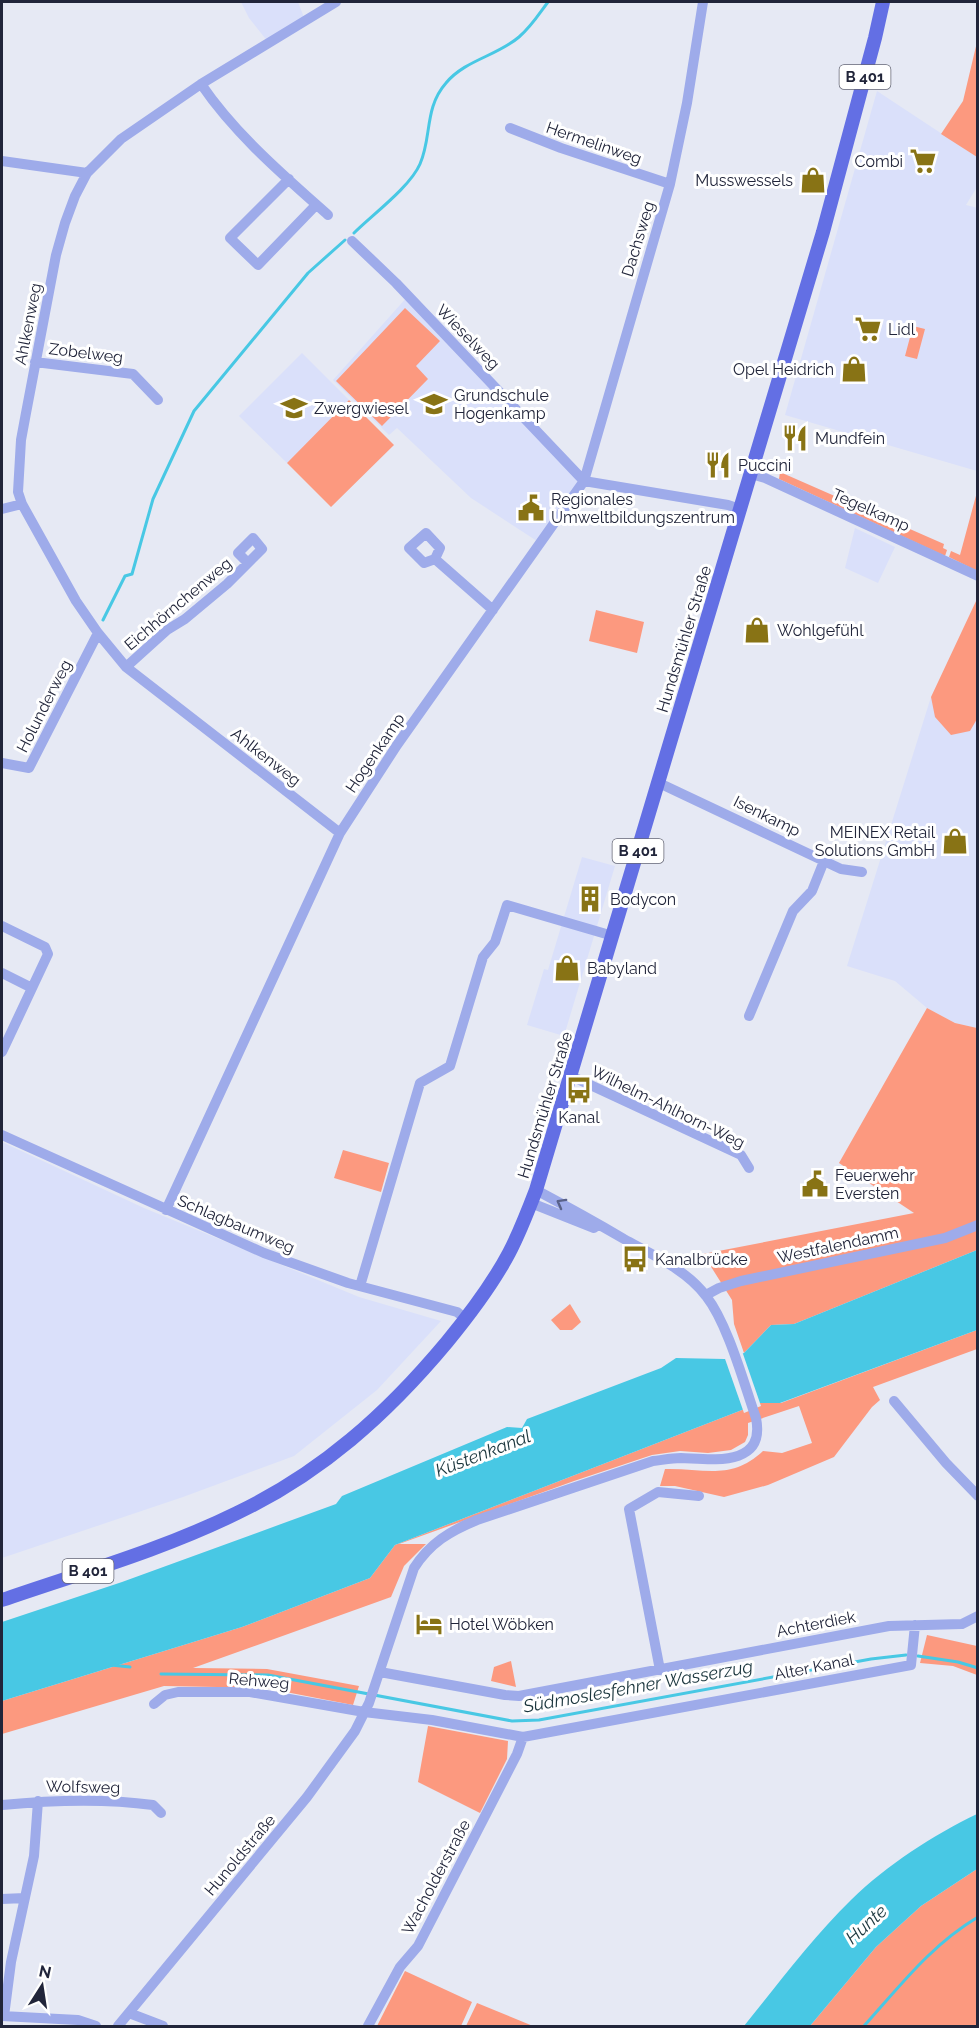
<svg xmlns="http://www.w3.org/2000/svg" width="979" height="2028" viewBox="0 0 979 2028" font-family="Raleway,sans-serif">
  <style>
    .built { fill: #dae0fa }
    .green { fill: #fc997f }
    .water { fill: #48c8e4 }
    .pier { fill: #e6e9f4 }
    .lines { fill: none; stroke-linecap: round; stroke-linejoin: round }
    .stream { stroke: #48c8e4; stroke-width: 3 }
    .minor { stroke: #9eabea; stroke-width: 10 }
    .major { stroke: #636fe4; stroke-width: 14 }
    .oneway { stroke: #596189 }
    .labels { text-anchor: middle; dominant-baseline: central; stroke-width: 6; stroke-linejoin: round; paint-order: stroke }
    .shield { fill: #fff; stroke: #646675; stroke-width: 1.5 }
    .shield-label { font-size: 15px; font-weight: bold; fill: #21253a }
    .street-label { font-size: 16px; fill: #21253a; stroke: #fff }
    .poi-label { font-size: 16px; fill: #21253a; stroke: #fff; text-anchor: start }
    .water-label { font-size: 18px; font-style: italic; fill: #1b363d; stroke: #fff }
  </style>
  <rect width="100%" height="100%" fill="#e6e9f4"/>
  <path class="built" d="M241,2H298L305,20L268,42L249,18Z
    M877,91L977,157V187L966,205L978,208L977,471L785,415Z
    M408,296L584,481L540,543L471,498L397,428L389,435L333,380Z
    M302,353L349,400L287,463L239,416Z
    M855,528L895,547L878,583L845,568Z
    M931,697L936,717L969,731L977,719V1028L955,1023L927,1008L895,981L847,966Z
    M582,857L615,866L564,1036L527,1025L544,969L548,970Z
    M2,1142L144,1208L359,1297L441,1321L377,1390L294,1456L183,1497L2,1558Z"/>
  <path class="green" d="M977,42L978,43L977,157L941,134L963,101Z
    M405,308L440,341L416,366L428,379L382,426L336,381Z
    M913,326L925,329L917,359L905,356Z
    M349,400L394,445L331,507L287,463Z
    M780,472L944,544L943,548L947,550L945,556L779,479Z
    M977,492V571L949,557L951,551L960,555Z
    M977,599V719L970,731L951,735L935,717L931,697Z
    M596,610L644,622L637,653L589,641Z
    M927,1008L955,1023L977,1028V1250L794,1324L771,1325L744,1353L734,1324L732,1300L703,1254L914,1213L839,1163Z
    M343,1150L389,1163L381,1192L334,1178Z
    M570,1304L581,1322L572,1330H560L551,1320Z
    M977,1330V1349L873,1387L880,1400L872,1407L834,1457L768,1485L724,1497L675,1486H660L665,1469C704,1468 731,1481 763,1451L782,1453L812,1443L799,1406L748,1423V1435L745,1442L731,1450L708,1453L680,1451L652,1455L574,1481L399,1544H426L404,1566L391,1597L193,1668L267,1669L359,1686L353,1705L265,1688L164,1686L2,1734V1701L242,1627L370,1578L395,1545L760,1403H781Z
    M927,1635L977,1646V1675L953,1666L920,1663Z
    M511,1661L516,1687L491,1681L494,1667Z
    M428,1726L508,1741L507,1759L480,1813L418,1782Z
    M977,1869V2026H810L876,1947L921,1906Z
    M405,1971L472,2002L461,2026H377Z
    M477,2003L533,2026H466Z"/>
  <path class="water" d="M977,1250V1330L780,1403H760L395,1545L370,1578L242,1627L2,1701V1622L122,1582L336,1504L342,1496L507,1427L522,1428L527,1419L661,1368L676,1358L725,1359L744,1353L771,1325L794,1324Z
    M977,1814V1869L921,1906L876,1947L810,2026H744C778,1984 812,1938 851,1900C887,1865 933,1835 977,1814Z"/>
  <path class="pier" d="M742,1351L761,1406L744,1413L724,1356Z"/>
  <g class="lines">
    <path class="stream" d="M354,233C372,215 410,187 420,164C432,137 424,108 446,83C465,60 497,56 519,37C531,27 539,14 548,2
      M103,620L125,576L132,574L153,499L194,411L308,273L345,240
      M918,1656L958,1662L978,1668
      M111,1665L130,1667
      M161,1674L268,1675L512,1721L539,1720L871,1659L906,1655
      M864,2026C900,1986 931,1945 978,1917"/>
    <path class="minor" d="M336,2L201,84L121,139L87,173L75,196L65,223L56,255L26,413L21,440L18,492L22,504L76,601L98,633L126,667L340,833
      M201,84C235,134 283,175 328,215
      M510,128L561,148L670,184
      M2,161L87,173
      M289,179L230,238L258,265L316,205
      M352,241L396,283L584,481
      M35,362L133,374L158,400
      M751,474L765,478L978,576
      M584,481L670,184L687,103L703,2
      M2,509L22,504
      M435,559L424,563L409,548L426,533L440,548L435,559L493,610
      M126,667L167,630L185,619L227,584L248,563L238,553L253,538L262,549L248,563
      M2,763L29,768L98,633
      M659,783L841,869L862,872
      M2,926L45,947L48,954L2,1052
      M2,973L32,988
      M749,1016L793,911L812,891L824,861
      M571,1076L741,1155L749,1168
      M2,1135L264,1253L348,1283L457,1312L466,1319
      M531,1203L594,1228
      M166,1210L340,833L397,745L584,481L728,505L740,509
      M360,1286L420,1083L450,1066L483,957L495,942L507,905L613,936
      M706,1295L719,1288L741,1281L945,1238L978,1225
      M894,1401L946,1463L978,1496
      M660,1670L629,1509L658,1492L699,1496
      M380,1672L505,1695L519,1696L889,1626L962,1624L978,1616
      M154,1704L165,1695L178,1692H250L364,1712L432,1720L523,1737L911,1665L915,1625
      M2,1805C52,1800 102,1798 153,1805L161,1813
      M2,1899L25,1898
      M129,2013L163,2026
      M2,2016L78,2020L96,2026
      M4,2016L11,1962L34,1856L38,1801
      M118,2026L307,1797L355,1731L369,1703L414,1568C430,1543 450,1531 477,1520L653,1461C662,1460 672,1458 681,1458C711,1459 766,1468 756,1418C744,1384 728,1324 706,1296C687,1270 651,1254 624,1239C595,1222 566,1206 536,1190
      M368,2026L400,1967L418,1946L517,1754L523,1737"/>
    <path class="major" d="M2,1600C80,1573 162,1550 237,1513C321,1473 387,1414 447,1342C470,1314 492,1285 509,1253C520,1232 528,1211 536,1190L823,232L875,38L883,2"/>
  </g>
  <defs><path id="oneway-chevron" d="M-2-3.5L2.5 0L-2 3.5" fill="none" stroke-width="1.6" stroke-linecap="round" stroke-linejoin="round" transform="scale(1.5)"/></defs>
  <use class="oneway" href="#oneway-chevron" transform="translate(561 1203) rotate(-151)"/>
  <defs>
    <g id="supermarket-bare" transform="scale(2.07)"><path d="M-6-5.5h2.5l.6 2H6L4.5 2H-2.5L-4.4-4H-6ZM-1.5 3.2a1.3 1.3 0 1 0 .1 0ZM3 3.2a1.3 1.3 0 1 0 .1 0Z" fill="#887315" stroke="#fff" stroke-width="2.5" paint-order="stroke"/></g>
    <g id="shop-bare" transform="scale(2.07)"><path d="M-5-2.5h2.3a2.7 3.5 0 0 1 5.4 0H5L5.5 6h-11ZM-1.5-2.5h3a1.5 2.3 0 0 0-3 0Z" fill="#887315" stroke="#fff" stroke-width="2.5" paint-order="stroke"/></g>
    <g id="school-bare" transform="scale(2.07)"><path d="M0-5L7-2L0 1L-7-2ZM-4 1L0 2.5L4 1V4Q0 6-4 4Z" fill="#887315" stroke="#fff" stroke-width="2.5" paint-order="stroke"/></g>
    <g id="restaurant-bare" transform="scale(2.07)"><path d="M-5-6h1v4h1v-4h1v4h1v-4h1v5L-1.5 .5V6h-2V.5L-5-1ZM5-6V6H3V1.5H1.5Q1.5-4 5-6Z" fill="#887315" stroke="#fff" stroke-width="2.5" paint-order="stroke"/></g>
    <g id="civic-bare" transform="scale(2.07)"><path d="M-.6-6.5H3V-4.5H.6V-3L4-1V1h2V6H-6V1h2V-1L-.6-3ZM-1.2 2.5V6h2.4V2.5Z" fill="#887315" stroke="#fff" stroke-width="2.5" paint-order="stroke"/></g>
    <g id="building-bare" transform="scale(2.07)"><path d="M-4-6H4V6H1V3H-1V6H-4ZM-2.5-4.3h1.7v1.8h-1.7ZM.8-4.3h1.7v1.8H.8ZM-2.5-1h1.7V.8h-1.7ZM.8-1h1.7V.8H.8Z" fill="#887315" stroke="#fff" stroke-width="2.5" paint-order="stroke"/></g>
    <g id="bus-bare" transform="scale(2.07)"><path d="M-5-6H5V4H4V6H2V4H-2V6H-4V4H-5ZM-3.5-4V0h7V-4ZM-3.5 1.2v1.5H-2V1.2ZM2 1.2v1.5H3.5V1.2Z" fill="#887315" stroke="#fff" stroke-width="2.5" paint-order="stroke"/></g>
    <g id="hotel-bare" transform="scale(2.07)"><path d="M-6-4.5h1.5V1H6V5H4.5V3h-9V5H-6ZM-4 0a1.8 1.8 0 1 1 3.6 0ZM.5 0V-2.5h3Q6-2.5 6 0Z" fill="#887315" stroke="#fff" stroke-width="2.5" paint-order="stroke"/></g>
  </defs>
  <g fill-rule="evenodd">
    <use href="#supermarket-bare" x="923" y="161"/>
    <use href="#shop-bare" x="813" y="180"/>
    <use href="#supermarket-bare" x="868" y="329"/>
    <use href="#shop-bare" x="854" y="369"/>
    <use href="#school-bare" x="434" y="404"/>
    <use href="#school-bare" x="294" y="408"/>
    <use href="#restaurant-bare" x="795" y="438"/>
    <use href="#restaurant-bare" x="718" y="465"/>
    <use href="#civic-bare" x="531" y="508"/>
    <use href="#shop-bare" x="757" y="630"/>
    <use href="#shop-bare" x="955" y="841"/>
    <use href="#building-bare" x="590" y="899"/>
    <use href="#shop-bare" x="567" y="968"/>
    <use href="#bus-bare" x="579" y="1090"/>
    <use href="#civic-bare" x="815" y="1184"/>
    <use href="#bus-bare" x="635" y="1259"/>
    <use href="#hotel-bare" x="429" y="1624"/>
  </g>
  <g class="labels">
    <g class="shield">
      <rect x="839.5" y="65" width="51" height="24" rx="4.5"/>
      <rect x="612.5" y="839" width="51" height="24" rx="4.5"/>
      <rect x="62.5" y="1559" width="51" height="24" rx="4.5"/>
    </g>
    <g class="shield-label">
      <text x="865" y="77">B 401</text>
      <text x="638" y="851">B 401</text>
      <text x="88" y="1571">B 401</text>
    </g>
    <g class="street-label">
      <text transform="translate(594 143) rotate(19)">Hermelinweg</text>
      <text transform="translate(638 239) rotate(-73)">Dachsweg</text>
      <text transform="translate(28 324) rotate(-79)">Ahlkenweg</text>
      <text transform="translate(468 337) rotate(46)">Wieselweg</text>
      <text transform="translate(86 353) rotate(7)">Zobelweg</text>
      <text transform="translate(871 510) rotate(24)">Tegelkamp</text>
      <text transform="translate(178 604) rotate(-40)">Eichhörnchenweg</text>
      <text transform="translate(684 639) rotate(-73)">Hundsmühler Straße</text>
      <text transform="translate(44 706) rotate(-63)">Holunderweg</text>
      <text transform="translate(375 753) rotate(-56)">Hogenkamp</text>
      <text transform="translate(266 757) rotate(38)">Ahlkenweg</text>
      <text transform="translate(767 816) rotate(26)">Isenkamp</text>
      <text transform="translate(545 1105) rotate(-73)">Hundsmühler Straße</text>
      <text transform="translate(668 1107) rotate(26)">Wilhelm-Ahlhorn-Weg</text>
      <text transform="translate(236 1224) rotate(23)">Schlagbaumweg</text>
      <text transform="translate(838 1245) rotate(-12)">Westfalendamm</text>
      <text transform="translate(816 1624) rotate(-11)">Achterdiek</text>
      <text transform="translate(814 1667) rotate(-11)">Alter Kanal</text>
      <text transform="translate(259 1681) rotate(5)">Rehweg</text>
      <text transform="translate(83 1787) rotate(1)">Wolfsweg</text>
      <text transform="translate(240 1855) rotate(-50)">Hunoldstraße</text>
      <text transform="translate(436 1877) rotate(-62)">Wacholderstraße</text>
    </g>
    <g class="poi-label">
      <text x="903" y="161" text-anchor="end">Combi</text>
      <text x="793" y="180" text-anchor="end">Musswessels</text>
      <text x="888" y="329">Lidl</text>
      <text x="834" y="369" text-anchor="end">Opel Heidrich</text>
      <text x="454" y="395">Grundschule<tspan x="454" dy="18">Hogenkamp</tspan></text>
      <text x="314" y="408">Zwergwiesel</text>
      <text x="815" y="438">Mundfein</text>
      <text x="738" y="465">Puccini</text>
      <text x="551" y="499">Regionales<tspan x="551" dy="18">Umweltbildungszentrum</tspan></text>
      <text x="777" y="630">Wohlgefühl</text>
      <text x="935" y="832" text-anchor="end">MEINEX Retail<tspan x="935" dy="18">Solutions GmbH</tspan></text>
      <text x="610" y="899">Bodycon</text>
      <text x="587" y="968">Babyland</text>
      <text x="579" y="1117" text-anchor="middle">Kanal</text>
      <text x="835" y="1175">Feuerwehr<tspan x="835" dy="18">Eversten</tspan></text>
      <text x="655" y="1259">Kanalbrücke</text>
      <text x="449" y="1624">Hotel Wöbken</text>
    </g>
    <g class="water-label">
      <text transform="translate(483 1453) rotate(-21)">Küstenkanal</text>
      <text transform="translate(638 1686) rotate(-10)">Südmoslesfehner Wasserzug</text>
      <text transform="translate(866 1924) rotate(-42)">Hunte</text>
    </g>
  </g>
  <rect width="979" height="2028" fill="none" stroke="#21253a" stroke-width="6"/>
  <g transform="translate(42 1986) rotate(12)" stroke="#ffffff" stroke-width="4.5" paint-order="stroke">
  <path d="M0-4.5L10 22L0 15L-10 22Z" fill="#21253a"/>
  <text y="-9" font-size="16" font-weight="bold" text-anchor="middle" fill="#21253a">N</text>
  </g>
</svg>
